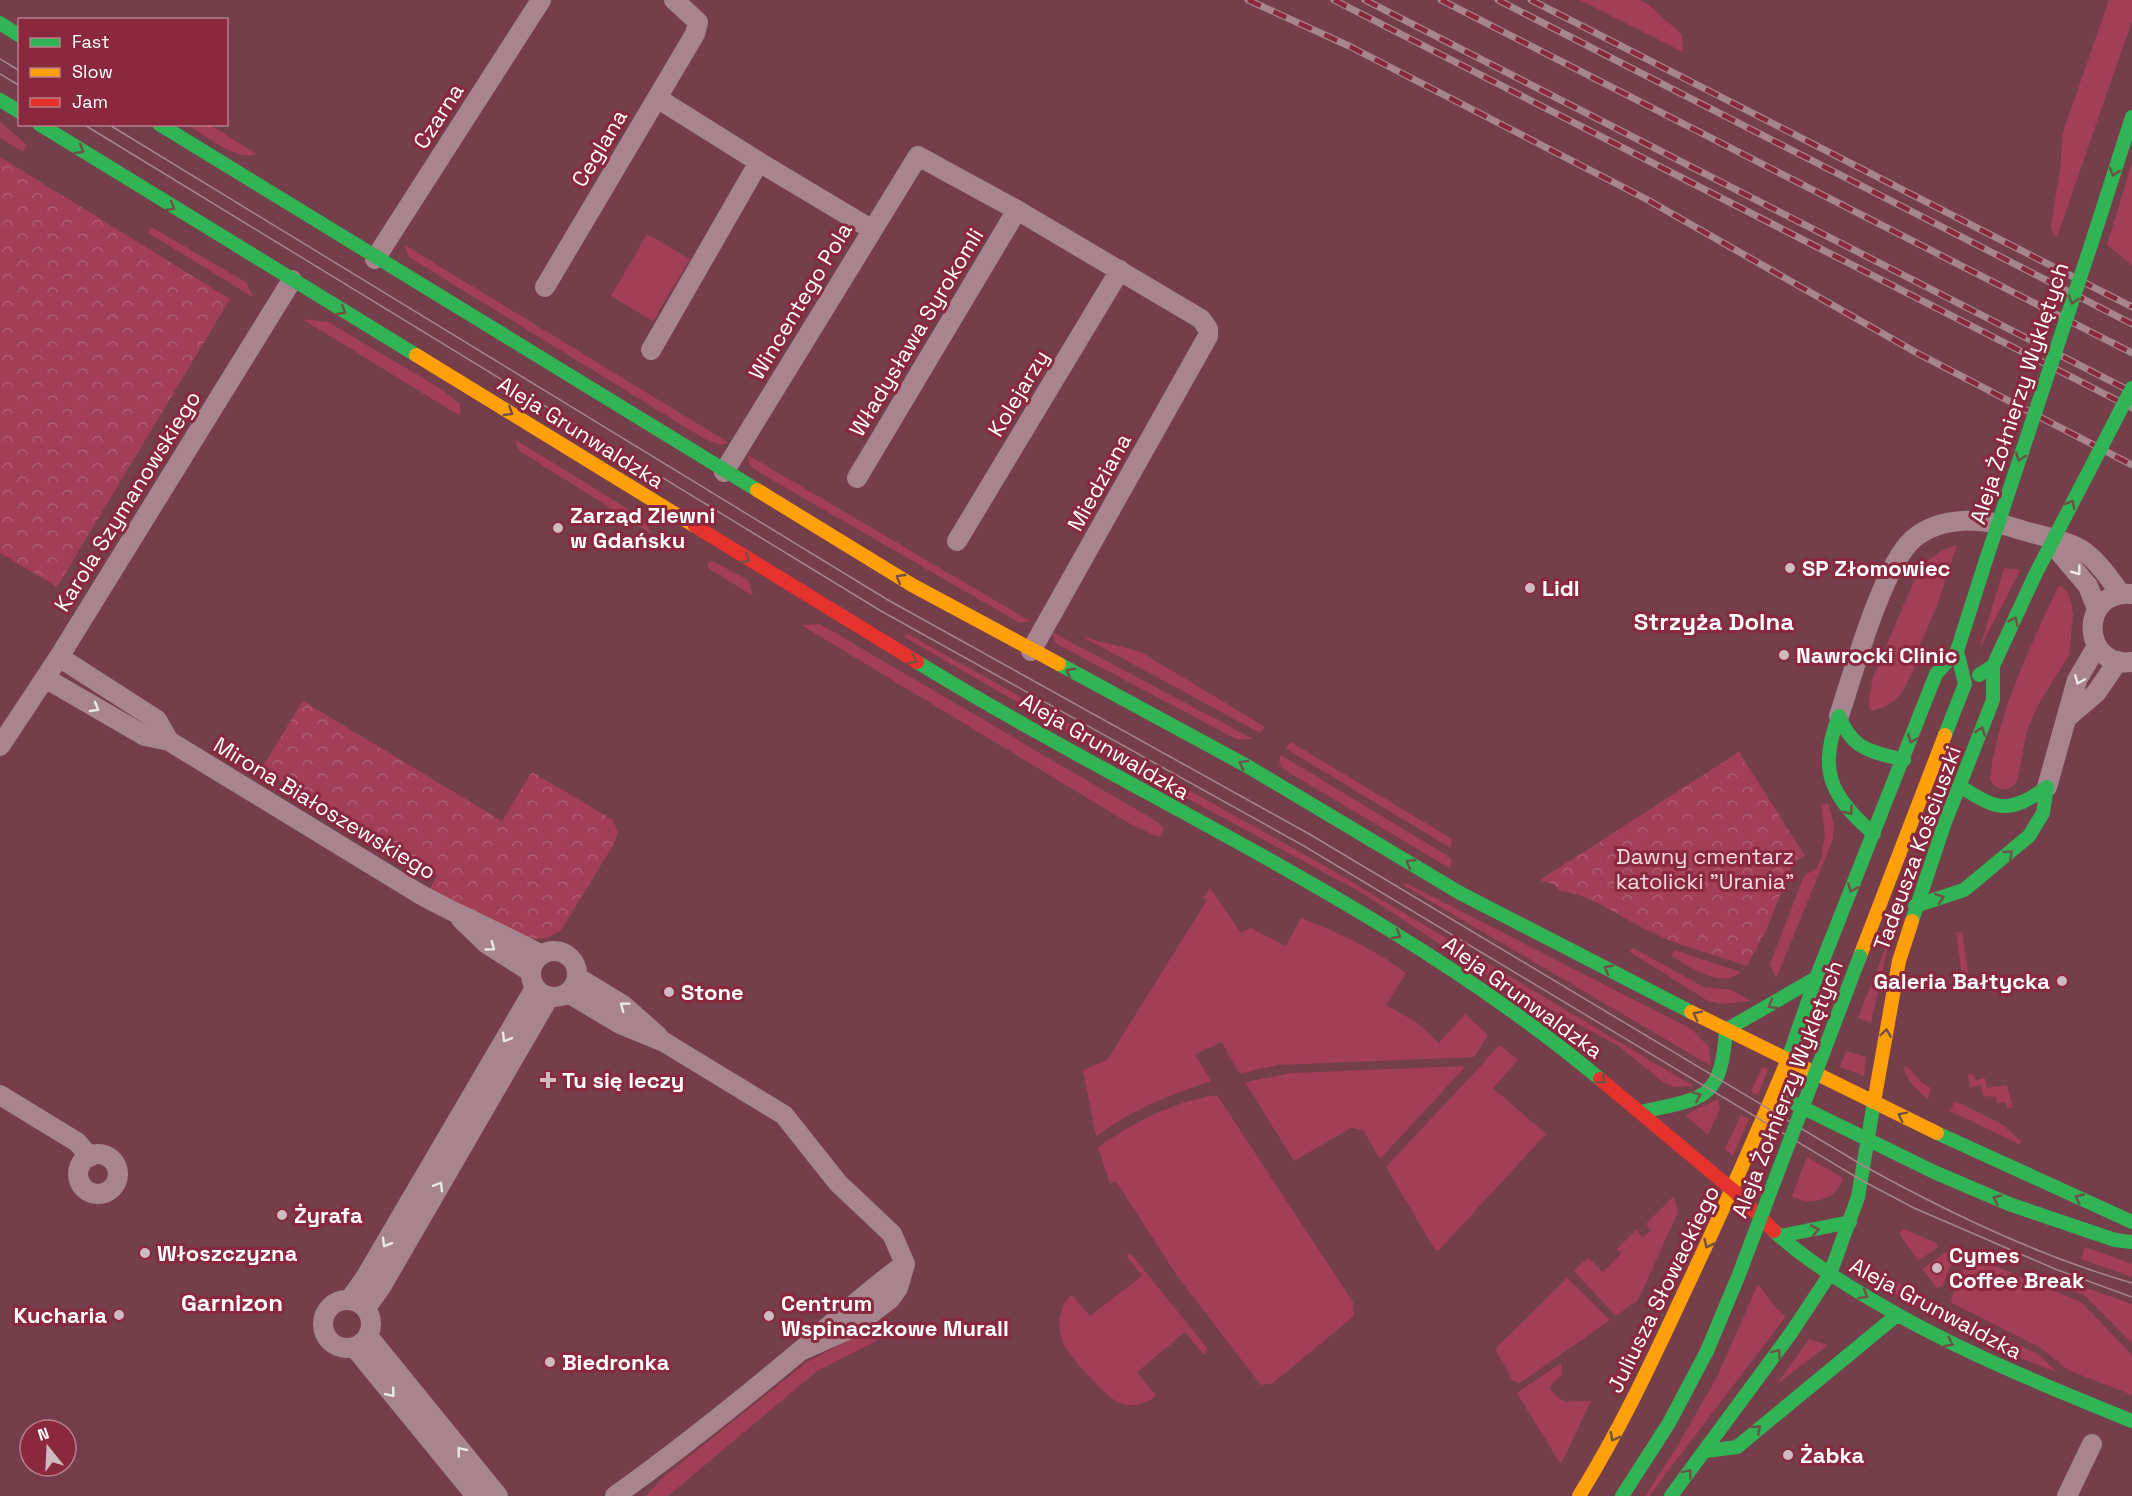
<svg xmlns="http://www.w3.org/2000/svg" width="2132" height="1496" viewBox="0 0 2132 1496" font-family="'Space Grotesk',sans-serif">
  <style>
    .grass { fill: #a23f57 }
    .forest { fill: url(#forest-crowns) }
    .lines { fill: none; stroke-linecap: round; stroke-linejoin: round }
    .street { stroke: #a8858e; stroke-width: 20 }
    .fast { stroke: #30b455; stroke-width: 14 }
    .slow { stroke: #ff9f0a; stroke-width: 14 }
    .jam { stroke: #e5322d; stroke-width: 14 }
    .tram { stroke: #a7858d; stroke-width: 1.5 }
    .rail-casing { stroke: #a7858d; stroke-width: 7 }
    .rail { stroke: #8a283e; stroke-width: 4.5; stroke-dasharray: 14; stroke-linecap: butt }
    .fast-bridge { stroke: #30b455; stroke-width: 14 }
    .oneway { stroke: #6f5245 }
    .oneway2 { stroke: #eee7e8 }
    .poi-dot { fill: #cebbc0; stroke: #8a283e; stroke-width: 2 }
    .labels { text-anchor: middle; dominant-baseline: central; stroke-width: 6; stroke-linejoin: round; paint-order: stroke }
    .street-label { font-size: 22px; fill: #fff; stroke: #8a283e }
    .poi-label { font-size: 22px; font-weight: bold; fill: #fff; stroke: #8a283e; text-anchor: start }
    .park-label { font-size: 22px; fill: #f7dae1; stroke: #8a283e }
    .neighbourhood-label { font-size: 24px; font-weight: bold; fill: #fff; stroke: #8a283e }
  </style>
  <defs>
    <pattern id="forest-crowns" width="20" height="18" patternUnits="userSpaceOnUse" patternTransform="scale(1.5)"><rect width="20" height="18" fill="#a23f57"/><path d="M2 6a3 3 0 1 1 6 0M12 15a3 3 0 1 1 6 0" fill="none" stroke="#b05c70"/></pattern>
  </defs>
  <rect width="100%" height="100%" fill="#743e4b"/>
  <path class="grass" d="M1580,0H1640L1648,4L1682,35L1683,52Z
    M2109,0H2132V21L2057,237L2053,235L2051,225L2060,170L2063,132Z
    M0,122L27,145L23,152L0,138Z
    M188,125H210L257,154C237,162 205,135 188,125Z
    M2132,163V265L2107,245Z
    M151,227L246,282L253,297L148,233Z
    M647,234L690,259L653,321L611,296Z
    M403,244L729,443L720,445L703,438L409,257Z
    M302,319L328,322L443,390L460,404V416Z
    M516,440L644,519L653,535L518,450Z
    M748,455L1030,621H1031L1020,623L762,474L750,466Z
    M1957,545L1937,606L1920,645L1919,649L1923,654C1903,682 1908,703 1870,711L1869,700L1873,677L1920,567L1942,550Z
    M712,561L748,580L753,596L708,568V563Z
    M2004,568L2020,570L1979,650Z
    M2059,585L2067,591L2071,602L2073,615L2069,655L2037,707L2027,731L2017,782C2008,793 1997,791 1990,780C1996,715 2032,643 2059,585Z
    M820,624L1156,821L1164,828L1159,837L1132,825L801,625Z
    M1052,632L1253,739H1236L1055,643Z
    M906,633L1332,870L1693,1086L1674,1087L1663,1082L1617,1045L1494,979L1362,893L1137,771L904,637Z
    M1083,637L1141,652L1265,727L1260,733Z
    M1291,742L1452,839L1451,848L1285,748Z
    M1281,755L1451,858V869L1283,769L1279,762Z
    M1828,803L1834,826L1833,839L1776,979L1770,964L1804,876L1817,868L1821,859L1825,834L1821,805Z
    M1406,883L1691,1029L1709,1047L1711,1066L1403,885Z
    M1210,888L1241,933L1251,928L1286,946L1301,918C1338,932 1374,949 1406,973L1386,1005L1416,1022L1439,1043L1465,1014L1488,1035L1474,1057L1278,1065L1242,1073L1238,1072L1222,1042L1195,1054L1211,1081C1164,1097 1137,1108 1096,1136L1083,1070L1107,1060L1207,900L1203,898Z
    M1962,931L1969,981L1963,982L1956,933Z
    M1890,937L1871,1023L1858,1018Z
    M1633,948L1704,987L1732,990L1750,1001L1721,1004L1708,1001L1630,952Z
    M1674,950L1741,972C1718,989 1692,968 1672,956Z
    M1500,1045L1518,1060L1493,1088L1546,1134L1439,1250H1435L1386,1167Z
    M1846,1051L1866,1057L1864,1076L1840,1067Z
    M1466,1066L1380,1159L1363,1130L1351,1128L1294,1161L1245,1082L1293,1073Z
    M1762,1067L1768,1069L1758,1095L1751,1092Z
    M1903,1067H1908L1922,1083L1931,1088L1928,1100L1909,1081Z
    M1974,1074L1975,1080L1985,1078L1987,1088L2007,1085L2013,1107L2007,1108L2006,1102L1997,1103L1996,1097L1983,1096L1981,1085L1970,1087L1968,1075Z
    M1217,1095L1353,1302L1354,1316L1273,1383L1261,1385L1177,1276L1116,1181L1110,1184L1098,1147C1136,1122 1171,1102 1217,1095Z
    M1718,1099L1720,1108L1708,1135L1685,1115Z
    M1955,1101L2003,1125L2021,1141L2019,1144L1950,1111Z
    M1741,1115L1749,1119L1733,1156L1725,1149Z
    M1807,1157L1843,1178C1838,1200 1809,1207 1792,1196Z
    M1674,1196L1678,1212L1638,1300L1616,1316L1574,1271L1588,1258L1603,1272L1621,1253L1617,1249L1636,1230L1643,1237L1651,1230L1646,1224Z
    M1904,1229L1937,1243V1248L1918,1261L1899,1233Z
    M2085,1247L2132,1264V1277L2081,1259Z
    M1951,1249L1956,1252L1943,1285L1937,1288L1922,1269Z
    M1126,1255H1132L1207,1348L1204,1355L1185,1332L1137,1372L1156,1396C1145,1404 1135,1407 1122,1404C1108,1400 1071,1358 1064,1345C1056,1328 1058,1306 1072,1295L1090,1316L1142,1276Z
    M1968,1258H1976L2081,1302L2132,1355V1395L2068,1370L2041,1348L1952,1303L1951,1299Z
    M1886,1276L1954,1315L1950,1325L1878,1285Z
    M1567,1278L1610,1320L1520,1383L1513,1381L1496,1350L1498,1346Z
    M1758,1284L1776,1308L1786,1316L1649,1496H1645L1675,1450L1717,1377Z
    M2075,1284L2132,1304V1343L2084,1295L2073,1290Z
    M877,1323L883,1328L876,1341L817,1371L668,1496H646L660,1480L807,1362L869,1330Z
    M1809,1339L1828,1345L1776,1385Z
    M2010,1341L2039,1355L2058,1373L2001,1350L2003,1344Z
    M1561,1363L1562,1374L1549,1387C1562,1407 1570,1400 1591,1401L1563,1460L1560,1463L1517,1393Z"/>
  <path class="forest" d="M0,157L230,299L57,587L0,553Z
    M303,701L502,821L532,772L613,820L618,832L615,842L561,930L547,938L531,939L430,889L437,875L261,769Z
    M1739,752L1805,856L1793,863L1767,928L1747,966C1716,955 1681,947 1651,932C1621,918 1592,894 1559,891L1555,885L1540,880Z"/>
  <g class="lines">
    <path class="street" d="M657,98L759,162
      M375,259L541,0
      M545,287L695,34L698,22L674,0
      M651,350L759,162L871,229
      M724,472L918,156L1017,210L1201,319L1208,329V336L1031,651
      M857,478L1017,210
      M957,541L1120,270
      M2050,541L2088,586L2097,609
      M2132,594C2077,590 2082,669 2132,662
      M59,657L157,720L169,741
      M45,678L145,736L169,741L418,893C458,916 501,932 541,955
      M1839,716C1853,674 1882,568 1912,540C1941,514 1988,518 2021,530C2038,535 2068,541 2082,550C2098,561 2109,578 2121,594
      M2068,717L2096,693L2118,661
      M0,746L59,657L292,280
      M2047,787L2077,680L2097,646
      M461,919L487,944L531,972
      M531 974a23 23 0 1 1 46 0a23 23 0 1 1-46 0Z
      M577,977L623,1005L658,1036
      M568,993L620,1024L664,1042L784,1115L838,1183L892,1234L905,1264L898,1288L890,1299L852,1328L800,1351
      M0,1095L77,1142L90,1157
      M78 1174a20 20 0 1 1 40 0a20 20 0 1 1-40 0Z
      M350,1299L365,1278L535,988
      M323 1324a24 24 0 1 1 48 0a24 24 0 1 1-48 0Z
      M366,1308L381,1287L549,997
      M368,1336L498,1496
      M354,1347L476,1496
      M615,1496C678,1451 739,1402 799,1352C834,1322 867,1291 905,1264
      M2067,1496L2092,1444"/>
    <path class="fast" d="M0,23L20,36
      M0,100L20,112
      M39,124L416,355
      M159,124L757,490
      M2091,245L2132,117
      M917,662C1144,801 1394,907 1600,1079
      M1059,664L1247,766L1460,893L1691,1012
      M1979,675L1993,666L2035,575
      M1839,716C1817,770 1831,797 1874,834
      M1839,716C1853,751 1871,751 1904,760
      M1945,735L1965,684L1957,651L1986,560
      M1960,786C1998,811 2009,814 2047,787
      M1915,906L1964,890L2029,836L2043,813L2047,787
      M1912,921L1944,825L1993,700V666
      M1788,1059L1816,978L1936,674L1957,651
      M1779,1096L1934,1172L2009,1204L2115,1240L2132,1242
      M1641,1112C1704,1098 1721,1101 1726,1030L1816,978
      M1937,1133L2132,1222
      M1774,1231C1802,1257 1835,1278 1867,1297C1953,1349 2039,1383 2132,1421
      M1780,1236L1850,1222
      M1706,1451L1737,1447L1897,1315
      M1622,1496L1669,1423L1707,1351
      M1671,1496L1791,1333L1830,1274L1858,1197L1874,1102"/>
    <path class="slow" d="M416,355L695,526
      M757,490L912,585L1059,664
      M1860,956L1945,735
      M1691,1012L1937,1133
      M1874,1102L1899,961L1912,921
      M1579,1496C1618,1433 1649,1368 1680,1301C1718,1221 1754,1141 1788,1059"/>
    <path class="jam" d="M695,526L917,662
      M1600,1079L1734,1191L1774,1231"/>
    <path class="tram" d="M0,59L20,71
      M0,74L20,86
      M83,124L881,611L1304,846L1861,1180L1914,1208L2055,1269L2132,1297
      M108,124L888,600L1311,835L1864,1166C1947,1212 2041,1257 2132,1283"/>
    <g class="rail-casing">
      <path id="rail" d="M1248,0L1349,46L1646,199L1917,353L2132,465
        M1334,0L2132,408
        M1365,0L2132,392
        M1441,0L2132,353
        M1498,0L2132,324
        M1531,0L2132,307"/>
    </g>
    <use href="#rail" class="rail"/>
    <path class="fast-bridge" d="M1986,560L2091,245
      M2035,575L2132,388
      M1707,1351L1738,1277L1860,956"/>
  </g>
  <defs><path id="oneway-chevron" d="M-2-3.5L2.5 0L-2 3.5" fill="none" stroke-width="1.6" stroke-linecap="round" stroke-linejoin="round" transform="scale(1.5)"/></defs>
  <g class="oneway">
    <use href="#oneway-chevron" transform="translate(80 150) rotate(32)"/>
    <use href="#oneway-chevron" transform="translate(2114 172) rotate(108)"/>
    <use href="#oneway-chevron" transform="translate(171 207) rotate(31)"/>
    <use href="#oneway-chevron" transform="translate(2073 300) rotate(108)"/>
    <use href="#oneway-chevron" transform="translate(342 311) rotate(31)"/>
    <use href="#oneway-chevron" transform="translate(509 412) rotate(32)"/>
    <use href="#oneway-chevron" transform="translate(2020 457) rotate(108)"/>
    <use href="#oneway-chevron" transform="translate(2071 504) rotate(-62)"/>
    <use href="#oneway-chevron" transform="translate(746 559) rotate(31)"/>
    <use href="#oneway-chevron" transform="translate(900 578) rotate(-149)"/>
    <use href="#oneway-chevron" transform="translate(2014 621) rotate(-65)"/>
    <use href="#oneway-chevron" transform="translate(913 660) rotate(31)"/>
    <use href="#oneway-chevron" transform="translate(1070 672) rotate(-152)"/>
    <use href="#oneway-chevron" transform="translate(1981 731) rotate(-69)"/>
    <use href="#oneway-chevron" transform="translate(1912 739) rotate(111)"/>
    <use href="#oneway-chevron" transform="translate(1243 764) rotate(-151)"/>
    <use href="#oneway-chevron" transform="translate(1849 811) rotate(53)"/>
    <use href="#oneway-chevron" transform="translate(2009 854) rotate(-41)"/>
    <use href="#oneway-chevron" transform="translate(1410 863) rotate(-149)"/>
    <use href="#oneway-chevron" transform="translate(1852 888) rotate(112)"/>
    <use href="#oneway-chevron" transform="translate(1940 898) rotate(-19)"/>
    <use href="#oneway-chevron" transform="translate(1397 935) rotate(31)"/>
    <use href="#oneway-chevron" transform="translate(1608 969) rotate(-153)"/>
    <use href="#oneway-chevron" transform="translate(1772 1005) rotate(150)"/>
    <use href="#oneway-chevron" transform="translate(1697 1015) rotate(-153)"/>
    <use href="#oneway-chevron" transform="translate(1886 1033) rotate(-82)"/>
    <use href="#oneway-chevron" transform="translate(1602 1080) rotate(39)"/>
    <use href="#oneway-chevron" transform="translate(1697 1096) rotate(-23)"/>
    <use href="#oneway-chevron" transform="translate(1902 1116) rotate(-153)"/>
    <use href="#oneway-chevron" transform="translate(2079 1198) rotate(-155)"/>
    <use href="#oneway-chevron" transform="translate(1997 1199) rotate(-157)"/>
    <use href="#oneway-chevron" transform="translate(1815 1230) rotate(-10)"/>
    <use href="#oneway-chevron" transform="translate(1708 1244) rotate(116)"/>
    <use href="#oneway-chevron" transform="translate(1864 1295) rotate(31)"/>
    <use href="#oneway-chevron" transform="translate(1949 1343) rotate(28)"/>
    <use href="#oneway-chevron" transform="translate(1777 1353) rotate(-54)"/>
    <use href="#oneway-chevron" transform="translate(1757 1429) rotate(-41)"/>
    <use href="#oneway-chevron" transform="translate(1614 1437) rotate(118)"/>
    <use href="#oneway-chevron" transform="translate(1688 1473) rotate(-52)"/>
  </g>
  <g class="oneway2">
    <use href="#oneway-chevron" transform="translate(2077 571) rotate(53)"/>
    <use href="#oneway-chevron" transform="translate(2079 680) rotate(112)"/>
    <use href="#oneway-chevron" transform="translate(95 708) rotate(30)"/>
    <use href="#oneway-chevron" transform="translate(491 947) rotate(36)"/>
    <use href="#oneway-chevron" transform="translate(624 1006) rotate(-143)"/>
    <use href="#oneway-chevron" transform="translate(506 1038) rotate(120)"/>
    <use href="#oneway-chevron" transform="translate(439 1186) rotate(-60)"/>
    <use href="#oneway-chevron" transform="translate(386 1243) rotate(121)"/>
    <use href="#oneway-chevron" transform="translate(391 1393) rotate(51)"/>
    <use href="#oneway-chevron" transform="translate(461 1451) rotate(-129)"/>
  </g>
  <g class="poi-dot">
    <circle cx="558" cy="528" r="6"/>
    <circle cx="1790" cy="568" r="6"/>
    <circle cx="1530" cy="588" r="6"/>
    <circle cx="1784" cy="655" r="6"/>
    <circle cx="2062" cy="981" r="6"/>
    <circle cx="669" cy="992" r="6"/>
    <path d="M545 1071h6v6h6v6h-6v6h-6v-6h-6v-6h6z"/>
    <circle cx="282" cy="1215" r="6"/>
    <circle cx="145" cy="1253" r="6"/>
    <circle cx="1937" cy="1268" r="6"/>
    <circle cx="119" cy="1315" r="6"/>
    <circle cx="769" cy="1316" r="6"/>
    <circle cx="550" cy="1362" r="6"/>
    <circle cx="1788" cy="1455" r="6"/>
  </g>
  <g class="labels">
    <g class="street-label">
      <text transform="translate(438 116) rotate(-57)">Czarna</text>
      <text transform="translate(599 148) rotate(-59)">Ceglana</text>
      <text transform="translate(800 301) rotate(-59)">Wincentego Pola</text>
      <text transform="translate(916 332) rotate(-59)">Władysława Syrokomli</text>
      <text transform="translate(1018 393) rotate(-59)">Kolejarzy</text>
      <text transform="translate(2019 393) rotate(-72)">Aleja Żołnierzy Wyklętych</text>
      <text transform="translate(581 432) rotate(32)">Aleja Grunwaldzka</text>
      <text transform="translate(1099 482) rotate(-61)">Miedziana</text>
      <text transform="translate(127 501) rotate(-58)">Karola Szymanowskiego</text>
      <text transform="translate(1105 746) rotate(30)">Aleja Grunwaldzka</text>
      <text transform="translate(325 808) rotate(31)">Mirona Białoszewskiego</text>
      <text transform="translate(1917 848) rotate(-70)">Tadeusza Kościuszki</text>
      <text transform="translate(1523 997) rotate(36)">Aleja Grunwaldzka</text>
      <text transform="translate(1787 1089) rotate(-69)">Aleja Żołnierzy Wyklętych</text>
      <text transform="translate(1663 1289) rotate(-64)">Juliusza Słowackiego</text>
      <text transform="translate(1936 1308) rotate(28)">Aleja Grunwaldzka</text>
    </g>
    <g class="poi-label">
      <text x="570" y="515">Zarząd Zlewni<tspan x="570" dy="25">w Gdańsku</tspan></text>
      <text x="1802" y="568">SP Złomowiec</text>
      <text x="1542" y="588">Lidl</text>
      <text x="1796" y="655">Nawrocki Clinic</text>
      <text x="2050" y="981" text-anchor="end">Galeria Bałtycka</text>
      <text x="681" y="992">Stone</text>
      <text x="562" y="1080">Tu się leczy</text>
      <text x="294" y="1215">Żyrafa</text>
      <text x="157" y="1253">Włoszczyzna</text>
      <text x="1949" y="1255">Cymes<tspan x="1949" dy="25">Coffee Break</tspan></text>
      <text x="781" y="1303">Centrum<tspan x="781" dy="25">Wspinaczkowe Murall</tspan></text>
      <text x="107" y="1315" text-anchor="end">Kucharia</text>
      <text x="562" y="1362">Biedronka</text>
      <text x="1800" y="1455">Żabka</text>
    </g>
    <g class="park-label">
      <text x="1705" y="856">Dawny cmentarz<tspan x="1705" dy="25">katolicki "Urania"</tspan></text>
    </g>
    <g class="neighbourhood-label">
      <text x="1714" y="621">Strzyża Dolna</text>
      <text x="232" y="1302">Garnizon</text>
    </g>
  </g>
  <rect x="18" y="18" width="210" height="108" fill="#8a283e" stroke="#b97e8b" stroke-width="1.5"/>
  <rect x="30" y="38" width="30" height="9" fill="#30b455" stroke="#b97e8b" stroke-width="1.5"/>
  <text x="72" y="48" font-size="18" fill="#ffffff">Fast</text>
  <rect x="30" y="68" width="30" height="9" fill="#ff9f0a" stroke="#b97e8b" stroke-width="1.5"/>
  <text x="72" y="78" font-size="18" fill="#ffffff">Slow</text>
  <rect x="30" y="98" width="30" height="9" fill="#e5322d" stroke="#b97e8b" stroke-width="1.5"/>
  <text x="72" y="108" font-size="18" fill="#ffffff">Jam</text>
  <g transform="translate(48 1448) rotate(342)"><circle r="28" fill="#8a283e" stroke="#b97e8b" stroke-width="1.5"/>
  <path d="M0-4.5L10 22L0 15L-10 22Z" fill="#cebbc0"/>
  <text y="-9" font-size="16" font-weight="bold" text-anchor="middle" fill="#ffffff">N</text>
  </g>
</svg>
